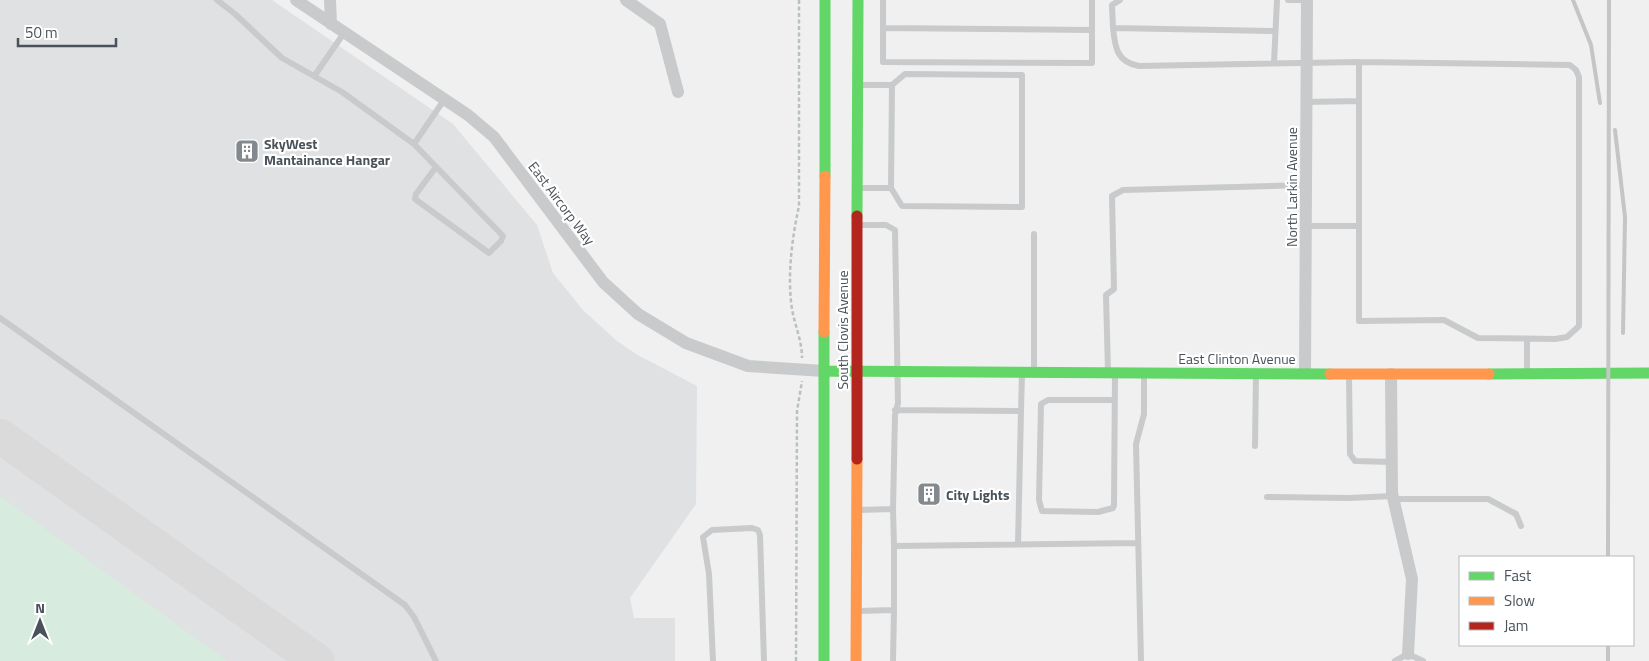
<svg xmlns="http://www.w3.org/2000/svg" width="1649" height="661" viewBox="0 0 1649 661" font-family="'Titillium Web',sans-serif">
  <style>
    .airport { fill: #e0e1e3 }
    .green { fill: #d7ecde }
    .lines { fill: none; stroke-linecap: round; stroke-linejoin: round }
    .taxiway { stroke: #dadadb; stroke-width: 35 }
    .path { stroke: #b8c1be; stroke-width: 2.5; stroke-dasharray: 4 2.5; stroke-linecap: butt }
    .lane { stroke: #c8cacb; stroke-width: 6 }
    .street { stroke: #c8cacb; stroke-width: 12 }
    .fast { stroke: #63d668; stroke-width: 11 }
    .slow { stroke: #ff974d; stroke-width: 11 }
    .jam { stroke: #b3261e; stroke-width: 11 }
    .rail { stroke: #c4c5c6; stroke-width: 4 }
    .labels { text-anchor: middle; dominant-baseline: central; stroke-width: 4.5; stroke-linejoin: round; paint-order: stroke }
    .poi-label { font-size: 14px; font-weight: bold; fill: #49525a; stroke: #fff; text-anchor: start }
    .street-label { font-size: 14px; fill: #49525a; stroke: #fff }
  </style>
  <rect width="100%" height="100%" fill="#f0f0f0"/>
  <path class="airport" d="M0,0H272L453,124L537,225L553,273L583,310L617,341L636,354L697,386L696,504L630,598L634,618H675V661H0Z"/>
  <path class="green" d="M0,496L227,661H0Z"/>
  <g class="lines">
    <path class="taxiway" d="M0,436L317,661"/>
    <path class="path" d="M799,0V206C792,238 787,276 792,309C795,326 802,341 802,358
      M796,661L797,411L802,381"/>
    <path class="lane" d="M217,0L235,14L282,58L342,92L414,144L444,100
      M883,0V62L1092,63V0
      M1120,0L1112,5L1113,28L1274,31
      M1288,0H1307
      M883,28L1092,30
      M1113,28C1115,48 1117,62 1139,66L1359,62V101
      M1359,62L1570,65L1576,70L1579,77V326L1567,337L1555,339L1478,338L1444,320L1359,321V226
      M1274,63L1277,0
      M315,75L344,33
      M414,144L503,236L501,241L489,253L415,199L416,194L436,167
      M858,188H891L892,85H860
      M891,188L902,206L1022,207V75L905,74L892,85
      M860,225H886L895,230L898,403L895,415L893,509
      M1306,226H1359V101L1306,102
      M0,318L405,605L414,617L436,661
      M1527,339V372
      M1034,371V234
      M1108,372L1106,295L1114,289L1112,196L1123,190L1306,185
      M1349,375L1350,454L1355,461L1392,462
      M1115,400H1048L1041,404L1039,500L1042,511L1098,512L1113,508L1114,505L1115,374
      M895,410L1021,411L1022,373
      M1255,446L1256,374
      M1267,497L1349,498L1393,496
      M1394,499H1488L1516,514L1521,526
      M858,510L893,509L894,546L1138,543
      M1018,544L1021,411
      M858,611L894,610V546
      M1408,654L1423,661
      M713,661L709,574L703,537L712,530L752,528L758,530L760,535L764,661
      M893,661L894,610
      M1141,661L1136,444L1144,414V374
      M1395,661L1408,654"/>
    <path class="street" d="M296,0L468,115L494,137L603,282L638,314L686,343L748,366L824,371
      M330,0L331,24
      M626,0L660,24L678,92
      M1305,373L1307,0
      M1391,374L1392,493L1412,579L1408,654"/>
    <path class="fast" d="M825,176V0
      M857,216L858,0
      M824,371L1330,374
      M1489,374L1649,373
      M824,661V332"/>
    <path class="slow" d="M824,332L825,176
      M1330,374H1489
      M856,661L857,459"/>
    <path class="jam" d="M857,459V216"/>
    <path class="rail" d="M1573,0L1591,45L1600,103
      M1615,130L1625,217L1623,333
      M1608,557L1609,0
      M1608,661V645"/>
  </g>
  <defs>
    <g id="building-square" transform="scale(1.25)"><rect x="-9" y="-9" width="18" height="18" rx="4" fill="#83898e" stroke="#fff"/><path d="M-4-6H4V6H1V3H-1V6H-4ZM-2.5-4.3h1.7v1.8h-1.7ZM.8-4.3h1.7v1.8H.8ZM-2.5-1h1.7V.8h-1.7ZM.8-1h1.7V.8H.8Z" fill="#fff"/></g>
  </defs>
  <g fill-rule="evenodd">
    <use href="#building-square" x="247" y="151"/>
    <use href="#building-square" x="929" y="494"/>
  </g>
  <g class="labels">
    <g class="poi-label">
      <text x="264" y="143">SkyWest<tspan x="264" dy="16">Mantainance Hangar</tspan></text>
      <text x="946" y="494">City Lights</text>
    </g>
    <g class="street-label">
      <text transform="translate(1291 187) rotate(-90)">North Larkin Avenue</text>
      <text transform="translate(562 203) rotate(53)">East Aircorp Way</text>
      <text transform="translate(842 330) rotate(-90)">South Clovis Avenue</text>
      <text x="1237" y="358">East Clinton Avenue</text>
    </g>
  </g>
  <rect x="1459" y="556" width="175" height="90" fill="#ffffff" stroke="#b6babd"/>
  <rect x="1469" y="572" width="25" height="8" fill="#63d668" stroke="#b6babd"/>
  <text x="1504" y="581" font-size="15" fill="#49525a">Fast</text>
  <rect x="1469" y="597" width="25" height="8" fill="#ff974d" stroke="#b6babd"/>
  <text x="1504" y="606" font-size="15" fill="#49525a">Slow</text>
  <rect x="1469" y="622" width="25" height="8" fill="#b3261e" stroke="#b6babd"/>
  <text x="1504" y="631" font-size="15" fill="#49525a">Jam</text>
  <g transform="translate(40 621)" stroke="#ffffff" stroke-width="4" paint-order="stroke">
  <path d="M0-4L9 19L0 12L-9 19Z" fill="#49525a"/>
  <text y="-8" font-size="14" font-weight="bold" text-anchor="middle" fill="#49525a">N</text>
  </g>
  <path d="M18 38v8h98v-8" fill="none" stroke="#49525a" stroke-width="2.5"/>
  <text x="25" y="38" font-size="15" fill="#49525a" stroke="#ffffff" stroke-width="4" paint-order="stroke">50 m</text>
</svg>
